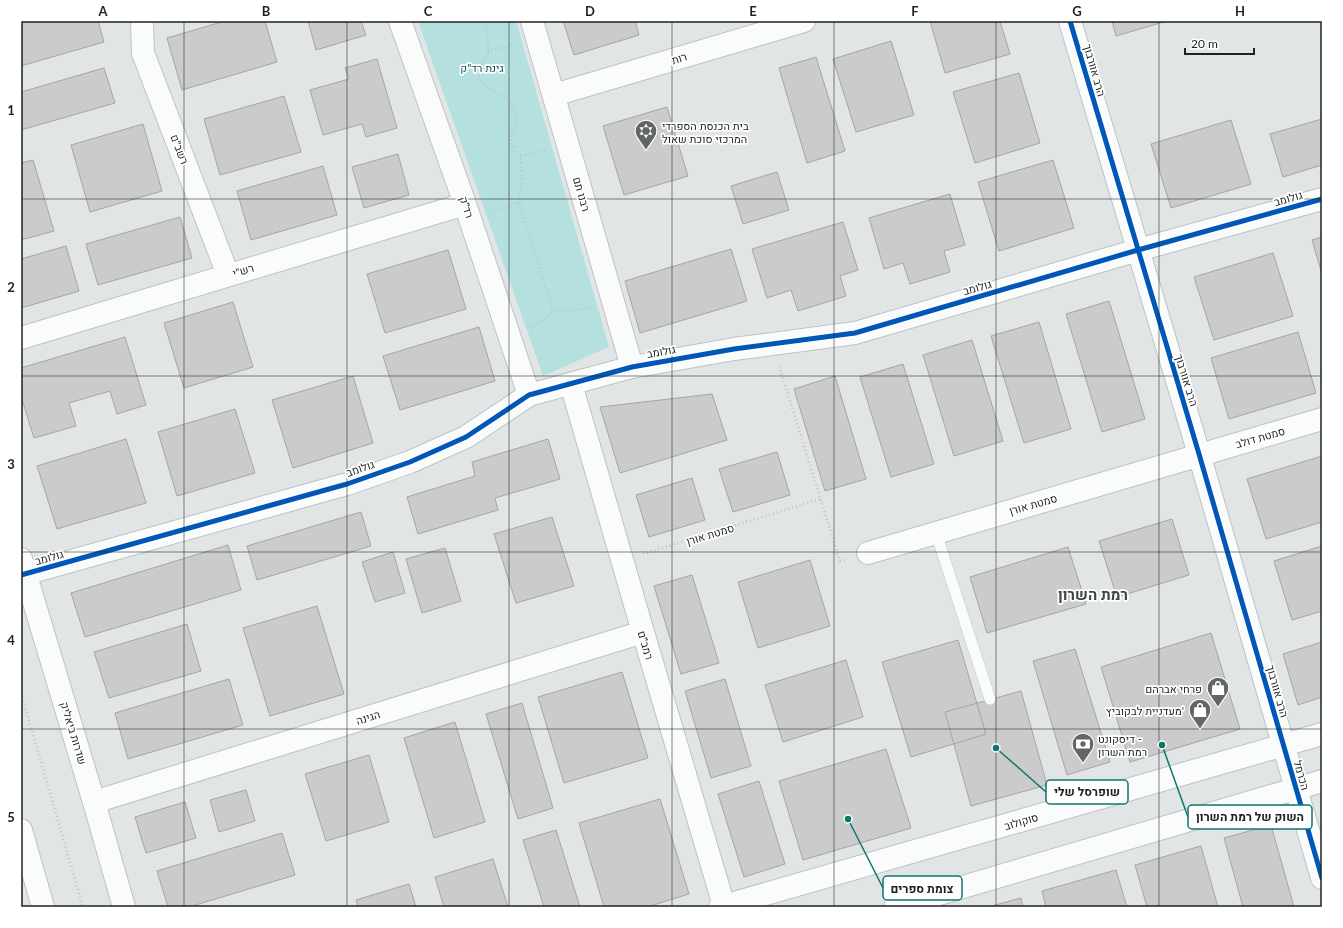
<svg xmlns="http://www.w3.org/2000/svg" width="1343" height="928" viewBox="0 0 1343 928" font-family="Lato,Heebo,sans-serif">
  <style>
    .green { fill: #b5e0e0 }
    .building { fill: #cbcbcc; stroke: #a4a5a5 }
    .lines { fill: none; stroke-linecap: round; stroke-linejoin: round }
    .service-casing { stroke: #bec2c2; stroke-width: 12 }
    .minor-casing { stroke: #bec2c2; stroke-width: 24 }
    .tertiary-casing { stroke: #bec2c2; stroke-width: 24 }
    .primary-casing { stroke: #bec2c2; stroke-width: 24 }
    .path { stroke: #c2c3c3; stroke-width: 2.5; stroke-dasharray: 1 3; stroke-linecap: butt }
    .service { stroke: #fafbfb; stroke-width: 11 }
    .minor { stroke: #fafbfb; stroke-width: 22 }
    .tertiary { stroke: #fafbfb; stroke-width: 22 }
    .primary { stroke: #fafbfb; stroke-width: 22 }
    .cycleway-casing { stroke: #fff; stroke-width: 8 }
    .cycleway { stroke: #0057b8; stroke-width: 5 }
    .grid { fill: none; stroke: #1f2222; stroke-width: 1; stroke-opacity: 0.55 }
    .labels { text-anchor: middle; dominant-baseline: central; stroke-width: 3.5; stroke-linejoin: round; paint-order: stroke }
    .street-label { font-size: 11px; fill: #1f2222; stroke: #fff }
    .park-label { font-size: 11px; fill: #005254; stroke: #fff }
    .poi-label { font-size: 11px; fill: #1f2222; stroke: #fff; text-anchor: start }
    .district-label { font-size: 15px; font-weight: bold; fill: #404646; stroke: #fff }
    .leader { fill: none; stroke: #0f766e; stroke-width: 1.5 }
    .callout-dot { fill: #0f766e; stroke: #fff; stroke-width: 1.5 }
    .callout { fill: #fff; stroke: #0f766e; stroke-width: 1.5 }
    .callout-label { font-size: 12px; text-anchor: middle; font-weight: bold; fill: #1f2222 }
    .neatline { fill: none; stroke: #1f2222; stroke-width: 1.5 }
    .grid-label { font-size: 13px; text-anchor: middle; font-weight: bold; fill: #1f2222 }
  </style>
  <rect width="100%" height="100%" fill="#e1e5e5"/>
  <path class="green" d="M418,21H516L609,347L543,376Z"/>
  <path class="building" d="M21,21H98L104,42L21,66Z
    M225,21H265L277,62L182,90L167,38Z
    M308,21H361L366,35L316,50Z
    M563,21H635L639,35L574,55Z
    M930,21H1000L1010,54L945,73Z
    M1112,21H1167L1116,36Z
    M891,41L914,115L856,132L833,59Z
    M816,57L845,151L807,163L779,68Z
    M377,59L397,128L366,137L362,124L323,135L310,90L349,79L345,68Z
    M104,68L115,103L21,130V92Z
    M1019,73L1040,143L975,163L953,92Z
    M284,96L301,152L220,175L204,119Z
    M667,107L688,176L624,195L603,126Z
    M1322,119V165L1283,177L1270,134Z
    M1231,120L1251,184L1171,208L1151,144Z
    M143,124L162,191L90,212L71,145Z
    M398,154L409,195L364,208L352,167Z
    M33,160L54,231L21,240V163Z
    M1053,160L1074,228L999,251L978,182Z
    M323,166L337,215L251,240L237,191Z
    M777,172L789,210L743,224L731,186Z
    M950,194L965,245L944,251L950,272L910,284L903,263L884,269L869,218Z
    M180,217L192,258L98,285L86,244Z
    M843,222L858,270L840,276L846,296L798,311L791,290L767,298L752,249Z
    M1322,237V274L1312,240Z
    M66,246L79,291L21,308V259Z
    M731,249L747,301L640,333L625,281Z
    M448,250L466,309L385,333L367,274Z
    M1273,253L1293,316L1214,340L1194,277Z
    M1109,301L1145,419L1102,432L1066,314Z
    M233,302L253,367L184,388L164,323Z
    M1039,322L1071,429L1024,443L991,336Z
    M479,327L495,381L400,410L383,356Z
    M1298,332L1316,393L1229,419L1211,358Z
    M125,337L146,405L117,414L110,391L69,403L76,426L34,438L21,396V368Z
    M972,340L1003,441L954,456L923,355Z
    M903,364L934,464L891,477L860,377Z
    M353,376L373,443L293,468L272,400Z
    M835,376L866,479L825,491L794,389Z
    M712,394L727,440L620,473L600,407Z
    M235,409L255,473L177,496L158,432Z
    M126,439L146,503L57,529L37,466Z
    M548,439L560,479L495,498L498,510L418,534L407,497L475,476L472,462Z
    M777,452L790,495L733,512L719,469Z
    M1322,456V522L1266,539L1247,479Z
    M692,478L705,520L649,537L636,495Z
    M361,512L371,546L257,580L247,546Z
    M552,517L574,586L516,603L494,534Z
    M1172,519L1189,575L1117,597L1099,541Z
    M228,545L241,590L85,637L71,593Z
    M1322,546V611L1292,620L1274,561Z
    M1068,547L1086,604L987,633L970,577Z
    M445,548L461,601L422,613L406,559Z
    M393,552L405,593L375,602L362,562Z
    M810,560L830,626L758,648L738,582Z
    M692,575L719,663L681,674L654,586Z
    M317,606L344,694L270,716L243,628Z
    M187,624L201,671L109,698L94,652Z
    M1211,633L1240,729L1130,762L1101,667Z
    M958,640L986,734L911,757L882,662Z
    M1322,642V697L1298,705L1283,654Z
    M1075,649L1110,762L1067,775L1033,661Z
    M846,660L863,717L783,742L765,685Z
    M622,672L648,758L564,783L538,697Z
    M229,679L243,725L128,759L115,713Z
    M725,679L751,766L711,778L685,691Z
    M1021,691L1047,785L971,806L945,712Z
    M522,703L553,808L518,819L486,714Z
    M455,722L485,822L434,838L404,738Z
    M886,749L911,828L803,860L779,781Z
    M369,755L389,822L326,841L305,774Z
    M759,781L785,864L744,877L718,794Z
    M246,790L255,821L219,832L210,800Z
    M660,799L689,894L647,907H604L579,823Z
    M185,802L196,838L146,853L135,817Z
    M1271,825L1294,907H1243L1224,838Z
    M556,830L580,907H544L523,840Z
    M282,833L295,875L189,907H168L157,871Z
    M1201,846L1218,907H1147L1135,865Z
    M493,859L508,907H444L435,877Z
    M1116,870L1127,907H1046L1042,891Z
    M409,884L416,907H358L356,900Z
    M1021,898L1023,907H988Z"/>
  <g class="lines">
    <g class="service-casing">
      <path id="service" d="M936,533L990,699"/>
    </g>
    <g class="minor-casing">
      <path id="minor" d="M142,21L143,53L228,275
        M400,21L465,204L529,395
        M532,21L632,367
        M1070,21L1199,454L1322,878
        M554,95L804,21
        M21,338L465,204
        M571,384L643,632L724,906
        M868,553L1322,419
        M21,575L347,484L410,462L466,437L529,395L632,367L734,349L855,333L1138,250L1322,199
        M94,802L643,632"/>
    </g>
    <g class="tertiary-casing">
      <path id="tertiary" d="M21,559L94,802L124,907
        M21,830L43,907"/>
    </g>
    <g class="primary-casing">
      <path id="primary" d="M720,907L1322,734
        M895,907L1322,781"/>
    </g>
    <path class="path" d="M485,21L488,35V52L482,65L478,79L490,89L506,99L516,111V125L510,138L514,152L521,156L522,180L519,202L553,312L592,308
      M488,52L516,43
      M521,156L546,150
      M491,212L519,202
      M531,328L553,312
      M779,366L840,561L848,559
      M643,554L820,499
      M21,693L83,907"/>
    <use href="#service" class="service"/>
    <use href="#minor" class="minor"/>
    <use href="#tertiary" class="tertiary"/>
    <use href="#primary" class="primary"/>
    <g class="cycleway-casing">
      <path id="cycleway" d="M1070,21L1199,454L1322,878
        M21,575L347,484L410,462L466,437L529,395L632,367L734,349L855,333L1138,250L1322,199"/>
    </g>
    <use href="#cycleway" class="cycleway"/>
  </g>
  <path class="grid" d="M184,21V907M347,21V907M509,21V907M672,21V907M834,21V907M996,21V907M1159,21V907M21,199H1322M21,376H1322M21,552H1322M21,729H1322"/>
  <defs>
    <g id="synagogue-pin" transform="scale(1.15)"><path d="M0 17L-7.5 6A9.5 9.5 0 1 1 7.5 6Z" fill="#636666" stroke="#fff"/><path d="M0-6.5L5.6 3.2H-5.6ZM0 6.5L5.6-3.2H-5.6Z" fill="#fff"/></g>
    <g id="shop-pin" transform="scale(1.15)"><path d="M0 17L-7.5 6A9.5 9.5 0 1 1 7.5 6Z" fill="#636666" stroke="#fff"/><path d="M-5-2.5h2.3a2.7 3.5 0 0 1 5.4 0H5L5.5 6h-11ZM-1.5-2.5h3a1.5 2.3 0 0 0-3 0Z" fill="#fff"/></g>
    <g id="bank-pin" transform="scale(1.15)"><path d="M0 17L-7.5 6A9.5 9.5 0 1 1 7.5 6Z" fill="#636666" stroke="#fff"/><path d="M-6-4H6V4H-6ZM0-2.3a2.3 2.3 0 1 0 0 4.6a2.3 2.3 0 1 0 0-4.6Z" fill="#fff"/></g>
  </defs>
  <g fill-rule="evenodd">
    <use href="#synagogue-pin" x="646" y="131"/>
    <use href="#shop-pin" x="1218" y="688"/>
    <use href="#shop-pin" x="1200" y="710"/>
    <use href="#bank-pin" x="1083" y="744"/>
  </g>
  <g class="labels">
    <g class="street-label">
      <text transform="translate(679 58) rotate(-17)">רות</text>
      <text transform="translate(1095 70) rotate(74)">הרב אוורבוך</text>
      <text transform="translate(180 149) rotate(69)">רשב"ם</text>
      <text transform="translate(582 194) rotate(74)">רבנו תם</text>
      <text transform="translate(1288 198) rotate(-16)">גולומב</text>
      <text transform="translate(467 207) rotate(71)">רד"ק</text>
      <text transform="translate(243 270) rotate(-17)">רש"י</text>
      <text transform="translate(977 287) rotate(-16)">גולומב</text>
      <text transform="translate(661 351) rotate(-10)">גולומב</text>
      <text transform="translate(1187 380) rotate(73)">הרב אוורבוך</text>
      <text transform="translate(1260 437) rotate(-16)">סמטת דולב</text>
      <text transform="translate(360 468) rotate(-19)">גולומב</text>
      <text transform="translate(1033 504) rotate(-16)">סמטת אורן</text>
      <text transform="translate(710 534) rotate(-17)">סמטת אורן</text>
      <text transform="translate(49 557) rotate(-16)">גולומב</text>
      <text transform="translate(646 645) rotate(73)">רמב"ם</text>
      <text transform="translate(1278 691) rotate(74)">הרב אוורבוך</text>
      <text transform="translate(368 717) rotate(-17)">הגינה</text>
      <text transform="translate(74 733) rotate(73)">שדרות ביאליק</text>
      <text transform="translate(1302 775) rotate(74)">הכרמל</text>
      <text transform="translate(1021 821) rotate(-16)">סוקולוב</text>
    </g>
    <g class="park-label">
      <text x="482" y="67">גינת רד"ק</text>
    </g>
    <g class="poi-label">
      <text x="662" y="125">בית הכנסת הספרדי<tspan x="662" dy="13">המרכזי סוכת שאול</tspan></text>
      <text x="1202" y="688" text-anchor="end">פרחי אברהם</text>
      <text x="1184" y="710" text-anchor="end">מעדניית לבקוביץ'</text>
      <text x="1098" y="738">דיסקונט -<tspan x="1098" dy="13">רמת השרון</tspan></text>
    </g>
    <g class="district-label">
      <text x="1093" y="594">רמת השרון</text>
    </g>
  </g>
  <path class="leader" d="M996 748L1046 792M1162 745L1188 817M848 819L883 888"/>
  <g class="callout-dot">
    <circle cx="996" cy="748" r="4"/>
    <circle cx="1162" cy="745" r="4"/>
    <circle cx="848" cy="819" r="4"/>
  </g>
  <g class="callout">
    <rect x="1046" y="780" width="82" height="24" rx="4"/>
    <rect x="1188" y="805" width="124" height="24" rx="4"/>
    <rect x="883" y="876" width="79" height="24" rx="4"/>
  </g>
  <g class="callout-label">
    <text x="1087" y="796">שופרסל שלי</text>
    <text x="1250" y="821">השוק של רמת השרון</text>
    <text x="922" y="893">צומת ספרים</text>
  </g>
  <rect width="1343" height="928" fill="none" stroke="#ffffff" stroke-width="44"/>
  <path d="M1185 48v6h69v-6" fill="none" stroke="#1f2222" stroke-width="2"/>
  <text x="1191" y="48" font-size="12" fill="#1f2222" stroke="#ffffff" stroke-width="3" paint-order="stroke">20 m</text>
  <rect x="22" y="22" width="1299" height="884" class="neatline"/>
  <g class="grid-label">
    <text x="103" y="16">A</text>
    <text x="266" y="16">B</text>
    <text x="428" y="16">C</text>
    <text x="590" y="16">D</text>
    <text x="753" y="16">E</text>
    <text x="915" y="16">F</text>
    <text x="1077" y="16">G</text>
    <text x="1240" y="16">H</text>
    <text x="11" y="115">1</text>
    <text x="11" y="292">2</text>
    <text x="11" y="469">3</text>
    <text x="11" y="645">4</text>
    <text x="11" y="822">5</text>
  </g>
</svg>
